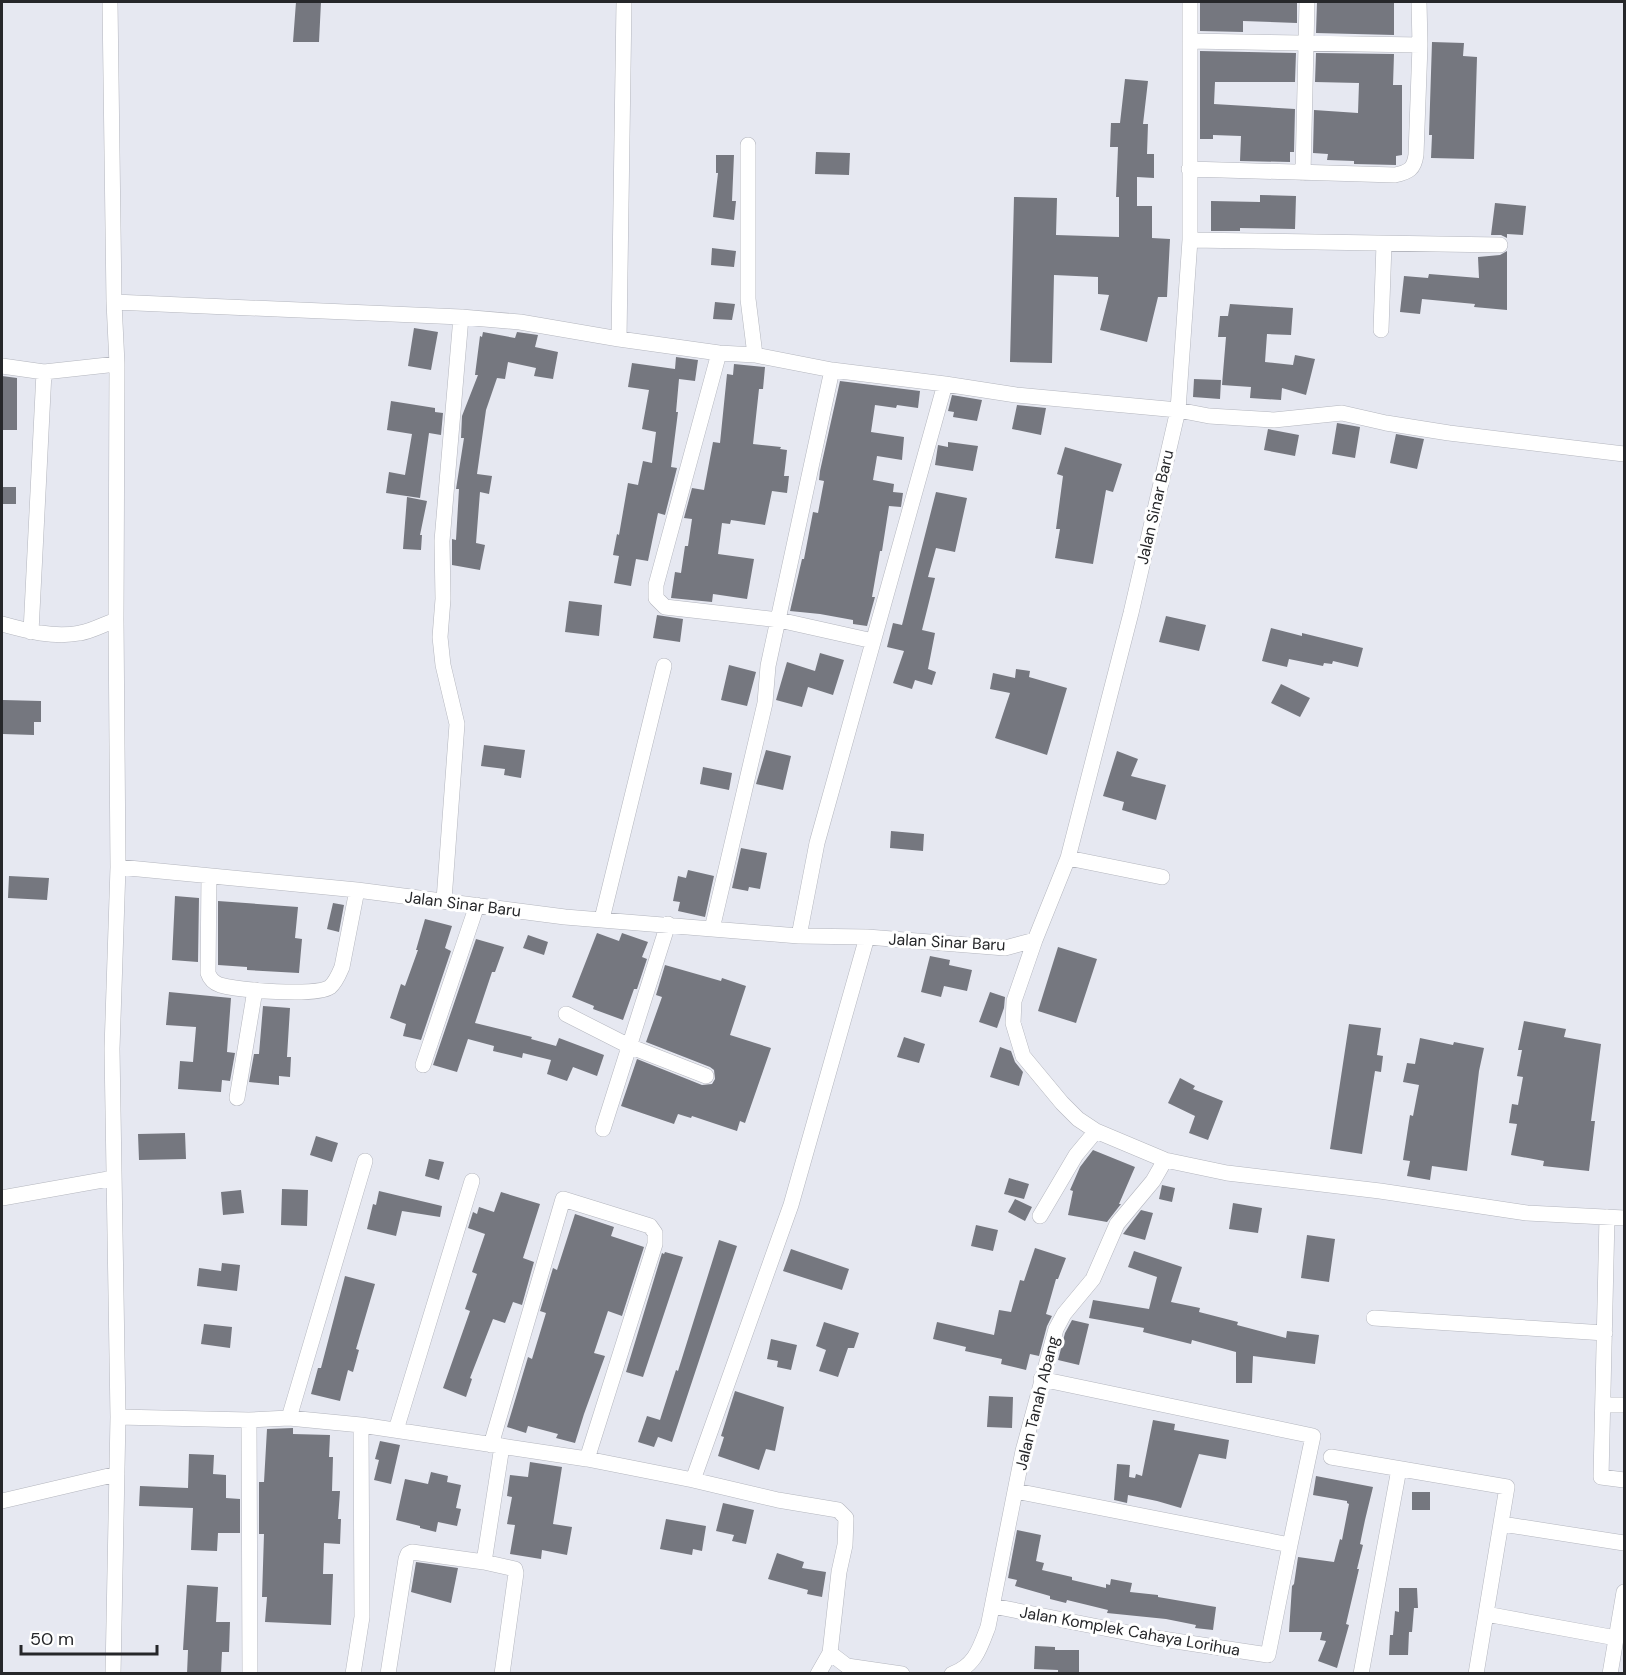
<svg xmlns="http://www.w3.org/2000/svg" width="1626" height="1675" viewBox="0 0 1626 1675" font-family="'DM Sans',sans-serif">
  <style>
    .building { fill: #75777f }
    .lines { fill: none; stroke-linecap: round; stroke-linejoin: round }
    .street-casing { stroke: #b4b6be; stroke-width: 16 }
    .street { stroke: #fff; stroke-width: 15 }
    .labels { text-anchor: middle; dominant-baseline: central; stroke-width: 6; stroke-linejoin: round; paint-order: stroke }
    .street-label { font-size: 16px; fill: #26272a; stroke: #fff }
  </style>
  <rect width="100%" height="100%" fill="#e6e8f1"/>
  <path class="building" d="M296,2H321L319,42H293Z
    M1200,2H1297V23L1243,21V32L1200,31Z
    M1317,2L1394,3V35L1316,33Z
    M1432,42L1464,43L1463,56L1477,57L1474,159L1431,158L1432,135H1429Z
    M1200,51L1296,53L1295,82H1215L1214,104L1295,109L1294,152H1290V162L1240,161L1241,136L1213,135V139H1200Z
    M1316,53L1394,54L1393,85H1402V155L1396,156V165L1354,164V161L1327,160L1328,154L1313,153L1314,110L1358,113L1359,83L1315,82Z
    M1125,79L1148,81L1143,124H1148L1147,154H1154V178L1137,177V206H1152V238L1170,239L1167,297H1158L1147,342L1100,330L1109,295L1098,294V277L1054,275L1052,363L1010,362L1014,197L1057,198L1056,235L1119,237V197H1116L1118,147H1110L1111,123H1120Z
    M816,152L850,153L849,175L815,174Z
    M716,155H734L732,201H736L734,220L713,217L718,173H716Z
    M1260,195L1296,196L1295,229L1240,228V231H1211V201L1260,202Z
    M1495,203L1526,206L1523,235L1507,234V238L1501,235H1491Z
    M712,248L736,251L734,267L711,265Z
    M1507,251V310L1474,307L1475,304L1422,299L1420,314L1400,312L1404,276L1428,278L1429,274L1479,278L1478,257L1500,255Z
    M715,302L735,304L732,320L713,319Z
    M1230,304L1293,308L1291,335L1267,334L1265,362L1293,365L1295,355L1315,359L1306,395L1282,388L1281,400L1250,398L1251,387L1222,385L1226,337H1218L1220,316H1228Z
    M414,328L438,332L431,370L408,366Z
    M483,332L515,338L517,332L538,335L535,347L558,352L553,379L534,376L536,368L508,362L505,379L497,378L486,410L477,474L492,476L489,494L480,492L476,543L485,545L480,570L452,565V539L456,540L459,489H456L464,438H461L462,416L478,375H475L480,336L482,337Z
    M676,357L698,360L695,381L679,379L676,412H678L671,467L677,468L665,515L658,513L648,561L636,559L631,586L614,583L619,556L613,555L617,534L619,535L628,483L638,485L643,461L652,463L656,432L642,429L649,390L628,387L632,363L675,369Z
    M734,364L765,367L763,389H759L753,444L781,447L780,449L787,450L784,476H789L787,493L772,491L765,525L731,520L730,524L722,523L718,554L754,559L747,599L713,594L712,602L671,598L675,572L681,573L685,546H688L692,519L684,518L692,488L704,490L713,442L720,443L727,374L733,375Z
    M2,376L17,378V430H2Z
    M1194,379L1221,380L1220,399L1193,397Z
    M840,381L920,391L918,408L897,405L896,408L875,405L871,432L904,437L902,460L877,456L873,480L894,484L893,492L903,493L901,507L889,506L882,551H880L872,597H875L867,626L853,624V620L820,614L790,611L802,559H804L813,512L818,513L824,481L819,480L820,471Z
    M952,395L982,400L977,421L953,417L954,412L948,411Z
    M391,401L435,408V412L443,413L441,435L429,433L420,498L386,493L389,472L405,475L412,434L387,430Z
    M1017,405L1046,408L1041,435L1012,429Z
    M1337,423L1360,427L1355,458L1332,454Z
    M1268,429L1299,435L1295,456L1264,450Z
    M1396,434L1424,439L1417,469L1390,463Z
    M948,442L978,446L973,471L935,465L938,445L948,447Z
    M1065,447L1122,464L1113,492L1106,490L1093,564L1055,558L1060,529H1056L1063,476L1057,474Z
    M2,487H16V504H2Z
    M936,492L967,498L955,552L936,548L928,577L935,578L922,630L935,633L928,669L936,672L932,685L915,680L912,689L893,683L904,651L887,647L893,623L902,625Z
    M407,497L427,501L420,535H422L421,550L403,549Z
    M569,601L602,605L599,636L565,632Z
    M657,615L683,619L680,642L653,638Z
    M1166,616L1206,625L1199,651L1159,642Z
    M1271,628L1302,636V633L1363,648L1358,667L1333,661L1332,664L1324,663L1323,666L1289,659L1287,667L1262,661Z
    M820,653L844,660L833,695L808,687L802,707L776,700L787,662L815,671Z
    M729,665L756,672L747,706L721,700Z
    M1016,669L1030,671L1029,677L1067,688L1047,755L995,738L1010,693L990,689L993,673L1015,678Z
    M1281,684L1310,698L1300,717L1271,703Z
    M3,700L41,701V722H34V735L3,734Z
    M484,745L525,750L521,778L504,775L505,769L481,766Z
    M766,750L791,756L783,790L756,784Z
    M1117,751L1138,759L1131,776L1166,785L1156,820L1122,810L1124,802L1103,796Z
    M703,767L732,773L729,790L700,784Z
    M891,831L924,834L923,851L890,848Z
    M741,848L767,853L760,889L749,887L748,891L732,888Z
    M688,870L714,876L705,917L678,911L680,902L673,901L678,876L686,878Z
    M9,876L49,878L47,900L8,898Z
    M175,896L199,898L198,962L172,960Z
    M218,901L298,907L295,938L302,939L299,973L247,970V967L218,965Z
    M333,903L344,905L339,932L327,929Z
    M425,919L452,926L445,948L451,951L421,1040L403,1036L406,1024L390,1018L401,984L405,986L418,950H416Z
    M597,933L619,941L622,933L648,942L642,957L647,959L637,989H634L623,1020L593,1009L594,1006L572,997Z
    M528,935L548,942L544,955L523,948Z
    M476,939L504,947L495,972H492L475,1023L532,1037L531,1039L556,1046L559,1038L604,1055L597,1076L573,1067L567,1081L547,1074L551,1060L523,1053L522,1058L493,1051L494,1046L468,1039L457,1072L433,1065Z
    M1058,947L1097,959L1076,1023L1038,1011Z
    M930,956L950,960L949,965L972,970L967,991L944,986L941,997L921,992Z
    M665,965L721,981L722,978L746,986L730,1035L771,1048L745,1123L740,1121L737,1131L692,1116L691,1118L678,1114L674,1124L621,1106L637,1059L702,1085L712,1084L715,1079L714,1070L710,1067L646,1042L662,997L656,995Z
    M169,992L231,998L227,1052L235,1053L230,1081L222,1080L221,1092L178,1089L180,1061L193,1062L196,1027L166,1025Z
    M990,992L1005,997L1004,1008L997,1028L979,1022Z
    M263,1006L290,1008L287,1057H291L290,1077L279,1076V1085L249,1082L254,1054H259Z
    M1524,1021L1566,1029L1564,1037L1601,1044L1591,1121H1595L1589,1171L1543,1166L1544,1161L1511,1155L1517,1124L1509,1123L1512,1104L1518,1105L1523,1077L1517,1076L1522,1050H1518Z
    M1349,1024L1381,1028L1377,1055L1383,1056L1381,1072L1375,1071L1362,1154L1330,1149Z
    M904,1037L925,1044L919,1063L897,1057Z
    M1420,1038L1453,1045L1454,1042L1484,1048L1479,1071L1467,1171L1432,1166L1430,1180L1407,1176L1410,1161L1403,1160L1410,1115L1413,1116L1419,1085L1403,1082L1407,1063L1415,1064Z
    M1000,1047L1011,1051L1015,1062L1023,1072L1019,1086L990,1077Z
    M1180,1078L1195,1086L1193,1089L1223,1101L1208,1140L1189,1133L1195,1116L1168,1103Z
    M185,1133L186,1159L139,1160L138,1134Z
    M316,1136L338,1143L332,1162L310,1155Z
    M1093,1150L1135,1167L1119,1204H1121L1107,1222L1068,1215L1073,1191L1070,1190L1080,1167Z
    M429,1159L444,1162L439,1180L425,1176Z
    M1009,1178L1029,1184L1024,1199L1004,1194Z
    M1162,1185L1175,1188L1172,1202L1159,1199Z
    M282,1189L308,1190L307,1226L281,1225Z
    M241,1190L244,1213L223,1215L221,1192Z
    M379,1191L442,1206L440,1217L402,1211L396,1236L367,1229L373,1204L376,1205Z
    M501,1192L540,1204L523,1258L534,1262L522,1305L513,1302L505,1323L493,1319L470,1378L472,1379L466,1397L443,1388L470,1311L465,1309L477,1274L472,1272L485,1234L468,1228L473,1212L477,1214L479,1207L494,1212Z
    M1015,1199L1032,1207L1025,1221L1008,1212Z
    M1233,1203L1262,1208L1258,1233L1229,1229Z
    M1141,1210L1153,1213L1145,1240L1123,1234Z
    M575,1214L614,1227L611,1236L644,1247L622,1316L608,1311L594,1353L605,1356L584,1414L575,1443L556,1438L558,1434L528,1426L526,1433L507,1427L528,1357L532,1359L546,1313L540,1311L553,1268L557,1270Z
    M976,1225L998,1230L993,1251L971,1246Z
    M1307,1235L1335,1239L1329,1282L1301,1278Z
    M719,1240L737,1246L672,1442L658,1437L654,1447L638,1442L647,1416L660,1420L676,1370L678,1371Z
    M1035,1248L1066,1258L1058,1279H1056L1046,1314L1052,1316L1047,1326L1039,1356L1030,1354L1026,1370L1001,1364L1002,1359L965,1351L966,1347L933,1339L937,1322L994,1335L999,1310L1011,1312L1020,1280L1024,1281Z
    M791,1249L849,1269L842,1290L783,1271Z
    M1134,1251L1182,1267L1171,1302L1200,1308L1199,1312L1238,1322L1237,1325L1286,1338L1287,1331L1319,1335L1315,1364L1253,1356L1252,1383H1236V1352L1192,1340L1191,1344L1143,1332L1144,1328L1089,1318L1093,1300L1149,1309L1157,1277L1128,1267Z
    M665,1252L683,1257L643,1377L626,1372L662,1253L664,1254Z
    M222,1263L240,1265L237,1291L197,1286L199,1268L221,1271Z
    M345,1276L375,1284L356,1349L359,1350L353,1372L348,1370L340,1401L311,1394L318,1368H321Z
    M1072,1320L1089,1324L1079,1365L1058,1360L1065,1333Z
    M824,1322L859,1333L854,1348H848L838,1377L819,1371L826,1350L816,1346Z
    M204,1324L232,1327L230,1348L201,1344Z
    M771,1339L797,1345L791,1370L777,1367L778,1361L767,1359Z
    M735,1391L784,1407L775,1451L766,1449L759,1470L718,1456L724,1437L721,1436Z
    M989,1396L1013,1397L1012,1428L987,1427Z
    M1153,1420L1175,1424L1174,1430L1229,1440L1226,1459L1199,1454L1181,1508L1157,1501L1128,1495L1127,1503L1114,1500L1117,1464L1130,1465L1129,1477L1135,1478L1136,1474L1142,1476Z
    M293,1428V1434L330,1435L329,1457H333L332,1491H340L338,1519H341L340,1544L324,1543L323,1574H333L331,1625L265,1622L267,1597H262L264,1534H259V1482H264L267,1429Z
    M380,1441L400,1445L391,1484L374,1480L379,1460L375,1459Z
    M189,1454L214,1455L213,1474L226,1475V1498L240,1499V1533H218L217,1551L191,1550L193,1508L139,1506L140,1486L188,1488Z
    M530,1462L562,1467L553,1524L572,1527L567,1555L542,1550L541,1559L510,1554L515,1525L507,1524L512,1497L507,1496L510,1475L528,1477Z
    M431,1472L448,1476L447,1482L461,1485L456,1508L461,1509L457,1526L438,1522L436,1532L420,1528V1526L396,1520L405,1479L428,1484Z
    M1316,1476L1373,1487L1365,1520L1360,1544L1363,1545L1357,1569H1359L1346,1624L1349,1625L1337,1668L1318,1661L1326,1641L1320,1640L1322,1632H1289L1292,1586L1294,1584L1298,1557L1334,1562L1340,1539L1342,1540L1349,1504L1347,1503V1501L1313,1495Z
    M1412,1492H1430V1510H1412Z
    M723,1503L754,1510L746,1544L732,1541L734,1535L716,1531Z
    M666,1519L706,1526L702,1551L693,1549L692,1555L660,1549Z
    M1017,1530L1041,1535L1036,1561L1044,1563L1042,1570L1072,1577V1580L1106,1588V1584L1110,1585L1111,1579L1132,1583L1130,1592L1158,1595V1597L1216,1607L1213,1630L1195,1628L1196,1625L1166,1619L1107,1613L1108,1610L1067,1600L1066,1603L1050,1599V1596L1015,1586L1017,1580L1008,1578Z
    M777,1553L804,1562L802,1568L826,1572L822,1597L807,1594L808,1590L768,1579Z
    M416,1562L458,1568L451,1603L411,1592Z
    M187,1585L218,1587L216,1622H230L229,1652H222L221,1674H187L188,1650H183Z
    M1399,1588H1417L1418,1608H1414L1412,1632H1409L1408,1655H1389L1390,1635H1393L1395,1611L1399,1612Z
    M1035,1646L1055,1647V1650H1079V1672H1058V1670L1034,1669Z"/>
  <g class="lines">
    <g class="street-casing">
      <path id="street" d="M110,2L114,302L117,364L116,620L118,867L112,1049L118,1417L113,1674
        M1190,41L1420,45
        M748,145V299L755,355
        M1189,169L1395,175C1409,172 1414,169 1416,155L1420,45L1419,2
        M1303,173L1307,2
        M1190,240L1500,245
        M114,302L461,317L520,322L619,339L719,353L755,355L832,370L945,384L1016,395L1178,410L1209,416L1274,420L1342,413L1386,423L1449,433L1624,454
        M1381,330L1384,244
        M619,339L624,2
        M719,353L656,585V598L665,607L779,620L873,641
        M2,366L44,372L117,364
        M2,624C27,631 54,638 80,633C92,631 104,624 116,620
        M31,632L44,372
        M1068,858L1162,877
        M118,867L357,890L565,917L799,936L867,937L1005,948L1035,940L1068,858L1131,613L1178,410L1190,240V2
        M209,876L208,973C210,979 214,983 220,985C238,990 316,997 330,987C336,982 339,974 342,967L357,890
        M444,900L457,724L443,665L440,637L443,599L442,541L461,317
        M602,919L664,666
        M712,929L765,703L768,666L832,370
        M799,936L817,843L945,384
        M1035,940L1014,1001L1013,1023L1023,1056L1062,1103L1078,1119L1096,1131L1076,1155L1040,1216
        M566,1014L629,1046L706,1076
        M423,1065L477,905
        M237,1098L255,990
        M603,1129L668,924
        M1096,1131L1165,1160L1227,1173L1380,1191L1527,1213L1624,1218
        M2,1198L114,1178
        M1607,1217L1601,1477L1624,1480
        M1374,1318L1605,1333
        M1603,1405H1624
        M118,1417L249,1420L289,1418L361,1425L587,1459L693,1480L778,1500L838,1510L846,1518L845,1545L839,1572L830,1653L818,1674
        M289,1418L365,1161
        M249,1420L250,1674
        M396,1430L472,1181
        M491,1445L563,1199L650,1226L655,1233V1244L587,1459
        M1331,1457L1507,1487L1476,1674
        M693,1480L791,1205L867,937
        M1016,1491L1290,1545L1313,1436L1041,1379
        M2,1501L117,1474
        M1502,1524L1624,1543
        M484,1562L502,1446
        M993,1606L1149,1637L1268,1655L1290,1545
        M1486,1614L1616,1638
        M830,1653L847,1666L902,1674
        M353,1674L362,1617L361,1425
        M388,1674L406,1559L408,1554L412,1552L484,1562L515,1569L516,1573L502,1674
        M952,1674C975,1666 980,1648 988,1627L1023,1451L1056,1329L1064,1314L1093,1279L1117,1224L1153,1181L1165,1160
        M1361,1674L1399,1469
        M1610,1674L1624,1592"/>
    </g>
    <use href="#street" class="street"/>
  </g>
  <g class="labels">
    <g class="street-label">
      <text transform="translate(1155 507) rotate(-77)">Jalan Sinar Baru</text>
      <text transform="translate(463 904) rotate(7)">Jalan Sinar Baru</text>
      <text transform="translate(947 942) rotate(3)">Jalan Sinar Baru</text>
      <text transform="translate(1037 1403) rotate(-76)">Jalan Tanah Abang</text>
      <text transform="translate(1130 1631) rotate(10)">Jalan Komplek Cahaya Lorihua</text>
    </g>
  </g>
  <rect width="1626" height="1675" fill="none" stroke="#26272a" stroke-width="6"/>
  <path d="M21 1645v9h136v-9" fill="none" stroke="#26272a" stroke-width="3"/>
  <text x="30" y="1645" font-size="18" fill="#26272a" stroke="#ffffff" stroke-width="4.5" paint-order="stroke">50 m</text>
</svg>
